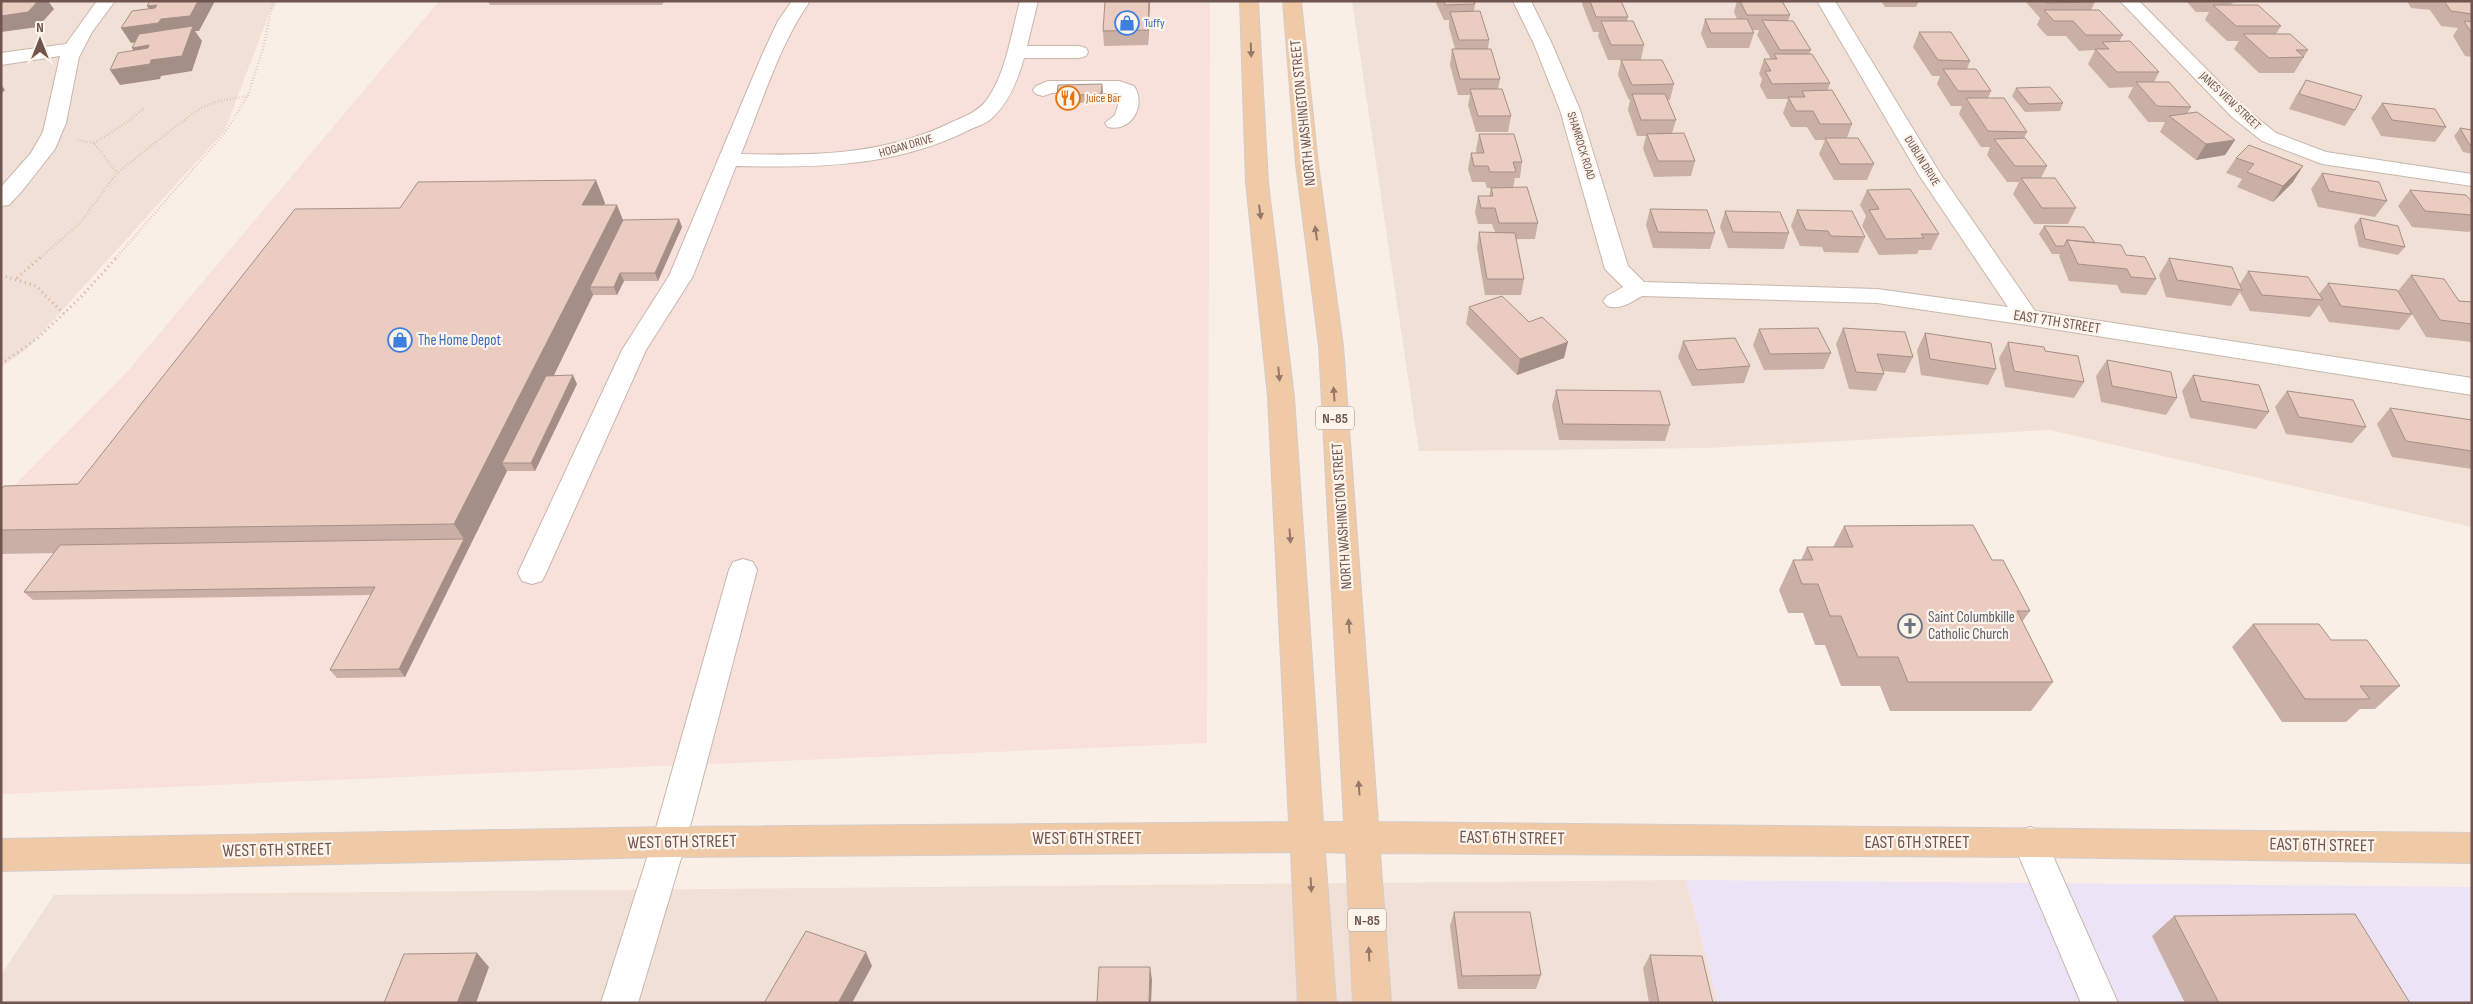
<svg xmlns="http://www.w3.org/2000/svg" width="2473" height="1004" viewBox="0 0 2473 1004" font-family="'Sofia Sans Condensed',sans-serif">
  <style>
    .residential { fill: #f0e0d5 }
    .commercial { fill: #f8e0db }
    .education { fill: #ece3f6 }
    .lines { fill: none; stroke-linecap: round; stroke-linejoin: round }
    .minor-casing { stroke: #c9b6ae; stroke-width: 2 }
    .major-casing { stroke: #d4ccca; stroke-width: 2 }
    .path-far1 { stroke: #d0afa4; stroke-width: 2.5; stroke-dasharray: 0.5 2.5; stroke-linecap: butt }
    .path { stroke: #d0afa4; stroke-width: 3; stroke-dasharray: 1 4; stroke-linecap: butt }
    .minor { fill: #fff; fill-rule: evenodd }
    .major { fill: #f0caa6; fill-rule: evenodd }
    .wall { fill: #caafa6 }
    .shaded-wall { fill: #a48f87 }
    .building { fill: #ebccc1; stroke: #a48f87 }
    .oneway { fill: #967868 }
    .labels { text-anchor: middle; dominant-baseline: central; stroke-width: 4.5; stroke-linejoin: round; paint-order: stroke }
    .far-shop-label { font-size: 12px; fill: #366cbe; stroke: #fdf4ec; text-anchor: start }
    .far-food-label { font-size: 12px; fill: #c56008; stroke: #fdf4ec; text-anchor: start }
    .far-street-label { font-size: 12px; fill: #6f554e; stroke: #fdf4ec }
    .shield { fill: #fdf4ec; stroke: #9a857d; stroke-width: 1 }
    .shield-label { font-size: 14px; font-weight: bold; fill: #6f554e }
    .street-label { font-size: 15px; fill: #6f554e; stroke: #fdf4ec }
    .shop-label { font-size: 15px; fill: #366cbe; stroke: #fdf4ec; text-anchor: start }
    .worship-label { font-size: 15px; fill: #5b616d; stroke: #fdf4ec; text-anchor: start }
    .near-street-label { font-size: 18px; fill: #6f554e; stroke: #fdf4ec }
  </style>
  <rect width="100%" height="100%" fill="#f9efe6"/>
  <path class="residential" d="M1,1H279L270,11L225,130L28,348L1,367Z
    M1352,1H2472V527L2050,430L1707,448L1419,451Z
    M1686,880L1718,1003H1V975L54,895Z"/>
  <path class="commercial" d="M439,1H1210L1207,743L1,794V499L127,372Z"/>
  <path class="education" d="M1686,880L2472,887V1003H1718Z"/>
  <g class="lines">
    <g class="minor-casing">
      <path id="minor" d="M97,1H115L92,32L79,57L66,123L55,149L22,191L9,205L1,206V187L31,153L43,132L60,56L1,65V53L66,44Z
        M792,1H810C778,47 762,103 741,154C814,156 884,155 950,123C963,117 976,113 986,101C1006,74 1011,34 1020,1H1038L1027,46H1079L1086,48L1088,52L1086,56L1079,58H1024C1018,79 1009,103 992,118C985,125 973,127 965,132C892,167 815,168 736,166L693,276L646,350L546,573L542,581L532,584L522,581L518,573L622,350L669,276L763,53L778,21Z
        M1513,1H1531L1552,44L1580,110L1628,266L1644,282L1877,289L2008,307L1919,175L1817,1H1835L1941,175L2035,311L2472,378V395L2027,325L1877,303L1642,296C1630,303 1620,310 1607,306L1603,301L1607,296L1623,287L1605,269L1560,110L1534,44Z
        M2120,1H2139L2246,109L2276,133L2326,152L2472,174V186L2322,164L2262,141L2232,117Z
        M1048,81H1119L1134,86C1147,105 1131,133 1108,127L1105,123L1115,115L1119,102L1118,93H1052L1043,96L1036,94L1033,90L1036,86Z
        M743,559L753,562L757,570L686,842L638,1003H601L652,842L729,570L733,562Z
        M2030,827L2042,831L2118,1003H2081L2013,842L2018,831Z"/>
    </g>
    <g class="major-casing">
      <path id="major" d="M1240,1H1258L1268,182L1294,397L1323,822H1344L1319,346L1296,164L1283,1H1301L1318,164L1343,346L1378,822L2472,833V863L2030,857L1380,853L1391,1003H1353L1346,853L1325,852L1336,1003H1298L1291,852L669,857L1,871V839L669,827L1289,822L1268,397L1246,182Z"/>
    </g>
    <path class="path-far1" d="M78,140L94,143L117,173
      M94,143L129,121L145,107
      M40,258L80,223L117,173L175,127L201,108L219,101L248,96
      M116,258L226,131L248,95L263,49L273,1"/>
    <path class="path" d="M1,275L36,286L64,314
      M17,278L41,257
      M1,364L38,338L79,299L117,257"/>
    <use href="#minor" class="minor"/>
    <use href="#major" class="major"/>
  </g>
  <path class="wall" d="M488,1H664L662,5H490Z
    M1150,1L1148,45L1104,46L1103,31Z
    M1435,1H1474L1475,4L1474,11L1489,40L1488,49L1500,79L1498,89L1511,116L1508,132H1476L1468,105L1470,95H1458L1450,65L1452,49H1455L1449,27V20H1444Z
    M1582,1H1621L1628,17L1627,21L1644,45L1641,60L1674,84L1670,100H1668L1676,120L1672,133L1695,161L1691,176L1654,177L1643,149L1646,136H1637L1628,110L1630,100H1629L1618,75L1621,60H1608L1598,36L1599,32H1593L1582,4Z
    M1737,1H1782L1790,15L1788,21L1811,50L1809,54L1830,83L1828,90L1852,124L1847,138L1874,164L1867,180H1834L1819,154L1825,140H1815L1807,127H1791L1783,113L1788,99H1767L1760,86L1762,79L1759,74L1764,59H1771L1757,35L1759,30H1752L1754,33L1749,48H1707L1701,34L1705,19H1737L1734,12Z
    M1881,1H1919L1916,7H1885Z
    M2025,1H2094L2095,2L2091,10L2123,35L2119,42L2159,72L2154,82L2191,107L2187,114L2235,140L2225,155L2196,160L2160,132L2165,122H2148L2128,97L2133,87L2109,88L2088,64L2095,50L2079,51L2066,36H2047L2037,25L2040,18Z
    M2186,1H2234L2232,4L2229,5L2281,26L2276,34L2308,50L2294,73H2259L2234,49L2239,41H2227L2205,20L2209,12H2196Z
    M2407,1H2472V57L2465,56L2453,36L2458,28L2441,26L2430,10L2411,8Z
    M1919,32L1970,61L1967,69L1991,91L1988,98L2027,132L2024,138L2047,166L2041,178L2076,208L2068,224H2034L2013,194L2019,182H2007L1987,155L1990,147H1981L1959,114L1962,106H1951L1937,84L1940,76H1932L1913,47Z
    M2306,80L2355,110L2345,126L2289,109L2296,96Z
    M2016,88L2063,103L2060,111L2025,112L2012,96Z
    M1103,92L1102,102L1058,104L1057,96Z
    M2382,103L2446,127L2435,142L2381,136L2371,118Z
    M2460,128L2472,130V154L2463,152L2454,136Z
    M1479,134L1522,162L1520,178H1515L1513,188L1538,223L1535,239H1516L1524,279L1521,295H1485L1477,248L1479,232H1495L1492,224H1478L1475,212L1478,196H1489L1491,188H1487L1485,182H1472L1468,169L1471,153H1477L1476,150Z
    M2249,145L2293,182L2273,202L2237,187L2242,179L2226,173L2236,158Z
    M2322,173L2387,201L2375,217L2318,207L2311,189Z
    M1867,190L1939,234L1931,250H1919L1917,254L1879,255L1862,226L1866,216L1860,205Z
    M2410,190L2472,202V229L2469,232L2412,227L2398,206Z
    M605,203L604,205H617L623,220L679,219L682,227L658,281H624L617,295H593L554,375L577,384L535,471H507L405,677L337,678L330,670L371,595L33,600L24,592L54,553L1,554V489L78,484Z
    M1650,209L1715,233L1710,249L1653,248L1646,225Z
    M1797,210L1865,237L1858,253L1824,252L1822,247L1800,246L1791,226Z
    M1725,211L1789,233L1784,249L1728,248L1720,227Z
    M2360,218L2405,247L2398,255L2359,247L2354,226Z
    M2044,226L2095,243L2126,255L2156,279L2146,295L2121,293L2117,285L2069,281L2059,256L2060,254H2052L2039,234Z
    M2169,258L2240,284L2248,271L2319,294L2328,283L2412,314L2399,330L2329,322L2319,305L2310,317L2250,311L2240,292L2231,306L2166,297L2159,275Z
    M2411,275L2459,301L2472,302V342L2426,337L2398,291Z
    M1469,307L1564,358L1517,375L1466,324Z
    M1843,328L1913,357L1905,373L1883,371L1884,374L1876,391L1849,389L1836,344Z
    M1759,329L1831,353L1824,369L1764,370L1753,345Z
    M1925,333L1996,369L1988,385L1921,375L1917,350Z
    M1683,341L1750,366L1744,383L1692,386L1678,357Z
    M2008,342L2045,351L2084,382L2074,398L2005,387L1999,358Z
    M2107,360L2177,398L2166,415L2101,402L2096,376Z
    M2193,375L2269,412L2256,429L2190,418L2182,391Z
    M1556,390L1670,425L1665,441L1559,440L1552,406Z
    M2287,391L2366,427L2352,443L2286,434L2275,407Z
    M2390,408L2472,420V469L2392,457L2377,424Z
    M1844,526L1992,560L2030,611L2022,622L2053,682L2031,711H1890L1880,686H1841L1825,645H1815L1803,613H1788L1779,590L1793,560H1801L1807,547H1833Z
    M2253,624L2331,640L2400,686L2375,709H2360L2346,722H2282L2232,647Z
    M1454,912L1541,975L1536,989H1458L1450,926Z
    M2174,916L2410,1003H2185L2152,936Z
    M1650,955L1713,1003H1649L1643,968Z"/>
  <path class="shaded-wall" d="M38,1H48L54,9L38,27L1,32V16Z
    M198,1H213L214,3L199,31H195L202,41L192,71L161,76L160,79L120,85L110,70L142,63L132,48L168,38L131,43L121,28L156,21L147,6Z
    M1149,1H1150L1148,45V30Z
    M1,84L5,90L1,94Z
    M1102,84L1103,92L1102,102L1101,94Z
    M2235,140L2225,155L2196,160L2206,144Z
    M2303,166L2293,182L2273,202L2283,186Z
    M596,180L605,203L592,228L582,205Z
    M617,205L626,228L590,287L593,295L511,463H502L507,471L405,677L399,669L464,539L454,524Z
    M679,219L682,227L658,281L655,273Z
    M620,273L624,281L617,295L614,287Z
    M1568,342L1564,358L1517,375L1520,359Z
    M573,375L577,384L535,471L531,463Z
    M866,952L872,966L852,1003H838Z
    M477,953L489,967L476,1003H457Z
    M1150,967L1152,980L1151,1003H1149Z"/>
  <path class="building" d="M1,1H38L28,12L1,16Z
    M150,1H198L190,16L161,19L158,23L121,28L132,11L155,8L157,5L147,6Z
    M1105,1H1149L1148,30L1103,31Z
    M1444,1H1474L1475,4L1445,5Z
    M1590,1H1621L1628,17H1596Z
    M1740,1H1782L1790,15H1747Z
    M2046,1H2094L2095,2L2047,3Z
    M2444,1H2472V14L2451,11Z
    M2213,5H2258L2281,26H2236Z
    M2044,10H2099L2123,35H2086L2073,21H2054Z
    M1480,11L1489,40H1459L1450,12Z
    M1705,19H1747L1754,33H1711Z
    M1762,20L1793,21L1811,50H1780Z
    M1601,21H1633L1644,45H1611Z
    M2464,21L2472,22V34Z
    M193,26L182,56L151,60L150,64L110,70L118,53L148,48L149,45L132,48L139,34Z
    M1919,32H1951L1970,61L1938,60Z
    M2243,34H2290L2308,50H2296L2304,57L2269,58Z
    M2130,41L2159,72H2117L2095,49H2109L2102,42Z
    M1452,49H1491L1500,79H1460Z
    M1774,54H1812L1830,83L1772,84L1765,71H1771L1764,59H1777Z
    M1621,60H1662L1674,84L1632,85Z
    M1943,69H1976L1991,91H1958Z
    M2306,80L2362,96L2355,110L2299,94Z
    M2136,82H2169L2191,107L2157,106Z
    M1102,84L1101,94L1057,96L1058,85Z
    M2050,87L2063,103L2029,104L2016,88Z
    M1470,89H1502L1511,116H1478Z
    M1832,90L1852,124H1820L1813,111H1796L1788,97H1805L1802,91Z
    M1632,94H1665L1676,120H1641Z
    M1966,98H2004L2027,132L1988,131Z
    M2382,103L2435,109L2446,127L2392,120Z
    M2197,112L2235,140L2206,144L2169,116Z
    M2460,128L2472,130V145L2469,144Z
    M1684,133L1695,161H1658L1647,134Z
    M1479,134H1514L1522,162H1513L1516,172H1490L1488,166H1474L1471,153H1484Z
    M1825,138H1858L1874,164H1840Z
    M2025,138L2047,166H2015L1994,139Z
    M2249,145L2303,166L2283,186L2247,172L2254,164L2236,158Z
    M2322,173L2379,182L2387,201L2329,191Z
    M2021,178H2055L2076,208H2042Z
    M596,180L582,205H617L454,524L1,530V489L4,486L78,484L295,209L400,208L418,182Z
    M1527,187L1538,223H1499L1495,208H1481L1478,196H1493L1491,188Z
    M1910,189L1939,234H1921L1924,238L1886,239L1869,210L1879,209L1867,190Z
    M2410,190L2466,195L2472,202V215L2425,211Z
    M1650,209L1707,210L1715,233L1658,232Z
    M1797,210L1852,211L1865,237L1831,236L1828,231L1806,230Z
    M1725,211L1780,212L1789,233L1733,232Z
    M2360,218L2398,226L2405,247L2365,239Z
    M679,219L655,273H620L614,287H590L623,220Z
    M2044,226L2084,227L2095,243L2067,240L2064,246H2056Z
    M1479,232L1515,233L1524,279H1487Z
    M2067,240L2121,245L2126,255L2145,257L2156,279L2131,277L2127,269L2078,264Z
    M2169,258L2232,267L2242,290L2177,280Z
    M2248,271L2308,277L2323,300L2262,295Z
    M2411,275L2444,279L2459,301L2472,302V324L2440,320Z
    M2328,283L2397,290L2412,314L2341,306Z
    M1502,296L1529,322L1542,317L1568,342L1520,359L1469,307Z
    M1818,328L1831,353L1770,354L1759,329Z
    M1843,328L1905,332L1913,357L1877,354L1884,374L1856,372Z
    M1925,333L1991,343L1996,369L1930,359Z
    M1735,338L1750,366L1697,370L1683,341Z
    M2008,342L2044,347L2045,351L2078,356L2084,382L2014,371Z
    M2107,360L2171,372L2177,398L2112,386Z
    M573,375L531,463H502L546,376Z
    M2193,375L2259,385L2269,412L2201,401Z
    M1556,390L1660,391L1670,425L1563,424Z
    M2287,391L2353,400L2366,427L2299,417Z
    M2390,408L2472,420V451L2406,441Z
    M1973,525L1992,560H2003L2030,611H2017L2053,682H1908L1898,657H1858L1841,616H1830L1818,584H1802L1793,560H1813L1807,547H1853L1844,526Z
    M464,539L399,669L330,670L375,587L24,592L60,545Z
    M2253,624H2319L2331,640H2367L2400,686H2360L2370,699H2305Z
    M1454,912H1530L1541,975L1462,976Z
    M2355,914L2410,1003H2219L2174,916Z
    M806,931L866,952L838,1003H764Z
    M477,953L457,1003H384L404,954Z
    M1650,955L1702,956L1713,1003H1659Z
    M1099,967H1150L1149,1003H1097Z"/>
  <defs><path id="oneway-solid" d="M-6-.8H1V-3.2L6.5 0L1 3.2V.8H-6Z" transform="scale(1.25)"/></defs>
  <g class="oneway">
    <use href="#oneway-solid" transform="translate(1251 50) rotate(88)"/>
    <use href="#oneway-solid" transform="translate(1260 212) rotate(83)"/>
    <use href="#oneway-solid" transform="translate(1316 233) rotate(-98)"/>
    <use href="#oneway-solid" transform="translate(1279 374) rotate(84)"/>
    <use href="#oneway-solid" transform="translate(1334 394) rotate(-94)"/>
    <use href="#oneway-solid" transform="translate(1290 536) rotate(86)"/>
    <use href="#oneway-solid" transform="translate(1349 626) rotate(-94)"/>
    <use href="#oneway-solid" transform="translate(1359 788) rotate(-94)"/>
    <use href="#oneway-solid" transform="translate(1311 885) rotate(87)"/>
    <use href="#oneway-solid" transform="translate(1369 954) rotate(-93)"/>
  </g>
  <defs>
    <g id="shop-ring" transform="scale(1.25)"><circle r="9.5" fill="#fdf4ec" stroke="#3f7fe0" stroke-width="1.5"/><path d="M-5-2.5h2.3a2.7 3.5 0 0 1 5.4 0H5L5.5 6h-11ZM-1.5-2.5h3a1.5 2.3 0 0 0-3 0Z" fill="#3f7fe0"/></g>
    <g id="restaurant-ring" transform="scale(1.25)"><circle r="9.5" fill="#fdf4ec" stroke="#e8710a" stroke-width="1.5"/><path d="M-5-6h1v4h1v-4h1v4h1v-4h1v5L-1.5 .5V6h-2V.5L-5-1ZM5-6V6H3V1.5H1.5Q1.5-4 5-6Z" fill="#e8710a"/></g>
    <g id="church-ring" transform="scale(1.25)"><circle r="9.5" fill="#fdf4ec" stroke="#6b7280" stroke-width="1.5"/><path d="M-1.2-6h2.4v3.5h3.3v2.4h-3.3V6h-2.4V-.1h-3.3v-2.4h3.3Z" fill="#6b7280"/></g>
  </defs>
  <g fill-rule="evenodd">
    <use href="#shop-ring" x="1127" y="23"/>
    <use href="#restaurant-ring" x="1068" y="98"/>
    <use href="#shop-ring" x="400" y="340"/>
    <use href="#church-ring" x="1910" y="626"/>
  </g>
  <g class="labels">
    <g class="far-shop-label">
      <text x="1144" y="23">Tuffy</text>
    </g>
    <g class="far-food-label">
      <text x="1086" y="98">Juice Bar</text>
    </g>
    <g class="far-street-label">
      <text transform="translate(2230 101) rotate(43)">JANES VIEW STREET</text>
      <text transform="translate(906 146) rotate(-16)">HOGAN DRIVE</text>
      <text transform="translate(1581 146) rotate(73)">SHAMROCK ROAD</text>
      <text transform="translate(1922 161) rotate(58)">DUBLIN DRIVE</text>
    </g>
    <g class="shield">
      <rect x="1316" y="406.5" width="38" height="23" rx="4"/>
      <rect x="1348" y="908.5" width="38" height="23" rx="4"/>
    </g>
    <g class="shield-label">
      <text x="1335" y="418">N-85</text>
      <text x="1367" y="920">N-85</text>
    </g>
    <g class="street-label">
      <text transform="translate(1303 113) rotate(-96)">NORTH WASHINGTON STREET</text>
      <text transform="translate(2057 322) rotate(9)">EAST 7TH STREET</text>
      <text transform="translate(1342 516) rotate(-94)">NORTH WASHINGTON STREET</text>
    </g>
    <g class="shop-label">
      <text x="418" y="340">The Home Depot</text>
    </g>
    <g class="worship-label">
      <text x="1928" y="617">Saint Columbkille<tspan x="1928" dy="17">Catholic Church</tspan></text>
    </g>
    <g class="near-street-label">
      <text x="1087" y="838">WEST 6TH STREET</text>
      <text transform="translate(1512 838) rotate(1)">EAST 6TH STREET</text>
      <text transform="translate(682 842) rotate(-1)">WEST 6TH STREET</text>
      <text x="1917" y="842">EAST 6TH STREET</text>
      <text transform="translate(2322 845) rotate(1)">EAST 6TH STREET</text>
      <text transform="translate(277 850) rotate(-1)">WEST 6TH STREET</text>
    </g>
  </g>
  <rect width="2473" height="1004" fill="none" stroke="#6f554e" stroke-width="5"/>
  <g transform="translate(40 40)" stroke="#fdf4ec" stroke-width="4" paint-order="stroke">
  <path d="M0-4L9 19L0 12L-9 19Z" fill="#6f554e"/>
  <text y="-8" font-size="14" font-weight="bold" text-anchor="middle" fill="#6f554e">N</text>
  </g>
</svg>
